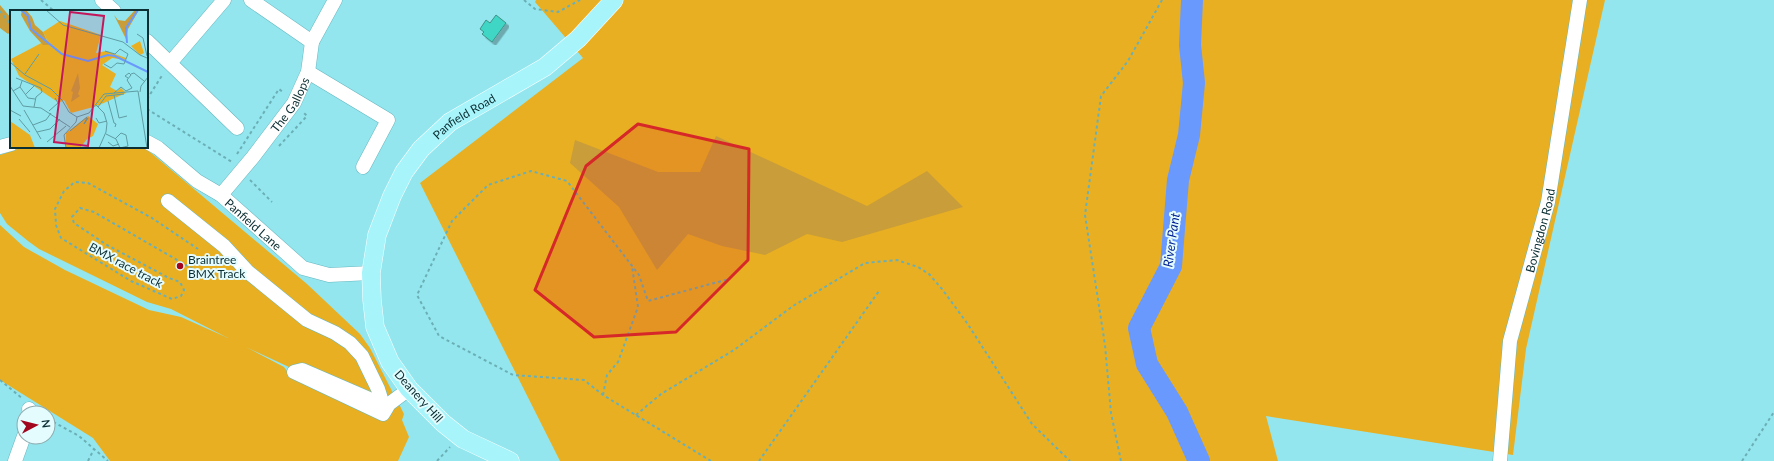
<svg xmlns="http://www.w3.org/2000/svg" width="1774" height="461" viewBox="0 0 1774 461" font-family="Lato,sans-serif">
  <style>
    .green { fill: #e8af22 }
    .forest { fill: #c99d39 }
    .lines { fill: none; stroke-linecap: round; stroke-linejoin: round }
    .river { stroke: #6999fd; stroke-width: 22 }
    .building { fill: #41d6c5; stroke: #419187; filter: url(#shadow) }
    .minor-casing { stroke: #66b8c0; stroke-width: 15 }
    .major-casing { stroke: #fff; stroke-width: 19 }
    .path { stroke: #6bafb6; stroke-width: 2; stroke-dasharray: 3 3; stroke-linecap: butt }
    .minor { stroke: #fff; stroke-width: 14 }
    .major { stroke: #a8f4fb; stroke-width: 18 }
    .marked { fill: #d62828; fill-opacity: 0.2; stroke: #d62828; stroke-width: 3; stroke-linejoin: round }
    .poi-dot { fill: #a2051e; stroke: #e5fcfe; stroke-width: 1.5 }
    .labels { text-anchor: middle; dominant-baseline: central; stroke-width: 4; stroke-linejoin: round; paint-order: stroke }
    .street-label { font-size: 12px; fill: #0c2f33; stroke: #e5fcfe }
    .poi-label { font-size: 12px; fill: #0c2f33; stroke: #e5fcfe; text-anchor: start }
    .water-label { font-size: 13px; font-style: italic; fill: #001f92; stroke: #e5fcfe }
    .inset-river { fill: none; stroke: #6999fd; stroke-width: 2 }
    .inset-road { fill: none; stroke: #5e9da3; stroke-width: 1 }
    .view { fill: #c2185b; fill-opacity: 0.15; stroke: #c2185b; stroke-width: 2 }
    .inset-edge { fill: none; stroke: #0c2f33; stroke-width: 2 }
  </style>
  <defs>
    <filter id="shadow"><feDropShadow dx="3.5" dy="3.5" stdDeviation="0" flood-color="#0004"/></filter>
  </defs>
  <rect width="100%" height="100%" fill="#94e6ee"/>
  <path class="green" d="M536,0H1605L1526,349L1513,455L1266,416L1278,461H560L420,183L583,58L535,2Z
    M23,147H144L307,284L360,334L370,348L393,393L385,399L305,365L291,368L246,347L284,367L292,378L386,419L398,402L404,414L402,420L409,437L398,461H110L93,438L0,380V225L24,247L65,270L149,310L181,317L228,338L171,309L147,302L39,249L28,241L7,224L0,213V155Z"/>
  <path class="forest" d="M0,5L11,18V31L8,34L0,28Z
    M716,136L867,206L927,171L963,207L842,242L807,234L765,255L722,246L688,234L657,270L619,207L570,163L575,140L658,172H700Z"/>
  <g class="lines">
    <path class="river" d="M1192,0L1190,45L1194,83L1189,135L1178,180L1171,266L1139,328L1147,364L1177,412L1199,461"/>
  </g>
  <path class="building" d="M496,15L506,23L492,42L482,34L484,32L480,29L486,20L490,23Z"/>
  <g class="lines">
    <g class="minor-casing">
      <g id="minor">
        <path d="M102,0L114,11"/>
        <path d="M251,0L312,42"/>
        <path d="M147,41L237,128"/>
        <path d="M171,62L224,0"/>
        <path d="M308,72L388,120L363,167"/>
        <path id="s1" d="M147,142L158,148L197,181L221,195L303,268L329,275L371,273"/>
        <path d="M0,147L11,144"/>
        <path id="s2" d="M221,195L253,157L294,103L308,72L312,42L335,0"/>
        <path d="M168,201L224,246L248,272L307,320L335,333L350,343L362,356L378,389L383,405"/>
        <path d="M389,404L383,405L302,370L294,372L383,414L389,404L409,389"/>
        <path d="M29,409L32,413"/>
        <path d="M15,461L24,436"/>
        <path id="s3" d="M1500,461L1510,341L1548,202L1580,0"/>
      </g>
    </g>
    <g class="major-casing">
      <g id="major">
        <path id="s4" d="M510,461L463,439L443,423L409,389L390,362L375,327L372,300L371,273L377,235L392,196L404,172L421,149L450,122L545,67L578,39L614,0"/>
      </g>
    </g>
    <path class="path" d="M41,0L54,11
      M524,0L535,9L558,12L580,0
      M0,11L11,25
      M147,99L163,74
      M147,109L232,162
      M279,146L307,116L303,112
      M237,154L279,89L284,93
      M250,180L272,202
      M193,269L94,212L80,208L72,217L74,223L107,245L169,278L180,282L184,290L181,296L172,299L131,281L61,238L56,225L55,209L64,191L75,182L88,183L152,218L198,249
      M0,380L23,399
      M603,395L607,375L618,362L638,307L632,266
      M636,415L661,394L734,350L793,306L865,263L897,260L918,267L929,274L942,289L967,323L1032,424L1070,461
      M48,419L79,436L108,461
      M88,461L94,449
      M437,461L450,447
      M711,461L603,395L584,380L513,375L439,336L417,295L452,221L488,185L531,171L567,181L639,275L648,301L729,279
      M759,461L879,291
      M1121,461L1111,413L1105,345L1085,215L1101,96L1128,61L1162,0
      M1742,461L1774,412"/>
    <use href="#minor" class="minor"/>
    <use href="#major" class="major"/>
  </g>
  <path class="marked" d="M638,124L749,149L748,260L676,332L594,337L535,290L586,166Z"/>
  <circle class="poi-dot" cx="180" cy="266" r="4"/>
  <g class="labels">
    <g class="street-label">
      <text stroke="none"><textPath href="#s2" startOffset="114">The Gallops</textPath></text>
      <text stroke="none"><textPath href="#s4" startOffset="441">Panfield Road</textPath></text>
      <text stroke="none"><textPath href="#s1" startOffset="135">Panfield Lane</textPath></text>
      <text stroke="none"><textPath href="#s3" startOffset="235">Bovingdon Road</textPath></text>
      <text transform="translate(126 265) rotate(28)">BMX race track</text>
      <text transform="translate(419 396) rotate(48)">Deanery Hill</text>
    </g>
    <g class="poi-label">
      <text x="188" y="259">Braintree<tspan x="188" dy="14">BMX Track</tspan></text>
    </g>
    <g class="water-label">
      <text transform="translate(1171 240) rotate(-82)">River Pant</text>
    </g>
  </g>
  <g transform="translate(10 10)">
    <rect width="138" height="138" fill="#94e6ee"/>
    <path d="M50,11L91,25L86,43L96,41L116,48V50L102,48L92,55L106,64L100,77L107,81L111,78L116,83L87,96L61,103L54,90L49,93L9,66L1,49L37,30L33,22ZM130,31L134,43L130,45L121,36ZM78,106L88,114L83,126L77,129L70,138H56V123ZM0,111L20,125L25,138H0Z" fill="#e8af22"/>
    <path d="M12,0H16L22,7L25,15L33,22L39,35H33L20,21L11,5ZM125,0H129L118,19L116,29L104,5L108,10L115,11ZM68,63L70,78L68,84L70,86L61,92L63,82L61,81Z" fill="#c99d39"/>
    <path class="inset-river" d="M11,0L18,6L21,19L52,44L78,51L98,45L105,46L138,62M117,33L116,18L128,0"/>
    <path class="inset-road" d="M36,0L53,15L113,32L130,45L137,48M127,24L133,28L137,46M95,41L105,44L110,39L118,44M0,52L15,65L41,79L52,90L59,102L67,107L79,103L94,84L128,81L137,138M94,54L101,58L107,53L114,54L118,44M15,64L29,44M121,64L124,63L134,71M6,68L31,78L32,82L26,87L24,97M0,76L13,96L31,98L60,117M10,77L18,88L25,89M3,81L10,77L12,71M130,82L131,76L138,67M104,83L111,77L116,81L122,78L117,70L121,65L119,63L115,66L118,68M15,85L25,75M104,85L109,108L117,106M98,91L104,113L106,114L105,117M86,95L94,103L97,113L96,122L89,138M88,97L96,86L114,84M0,100L11,106M14,100L31,129M39,101L48,93L45,88M77,108L74,114L78,108M86,108L89,113L97,111M9,109L20,122M23,115L36,110L41,103M60,121L77,107M27,122L40,119L50,109M96,124L106,129L110,138M105,129L111,123L116,125L118,136L110,138M37,132L56,116M98,132L103,136L109,134M56,138L54,125L66,112L67,107"/>
    <path class="view" d="M60,2L94,6L78,136L44,132Z"/>
    <rect width="138" height="138" class="inset-edge"/>
  </g>
  <g transform="translate(36 425) rotate(83)"><circle r="19" fill="#e5fcfe" stroke="#8eaaad"/>
  <path d="M0-3L7 15L0 10L-7 15Z" fill="#a2051e"/>
  <text y="-6" font-size="11" font-weight="bold" text-anchor="middle" fill="#0c2f33">N</text>
  </g>
</svg>
